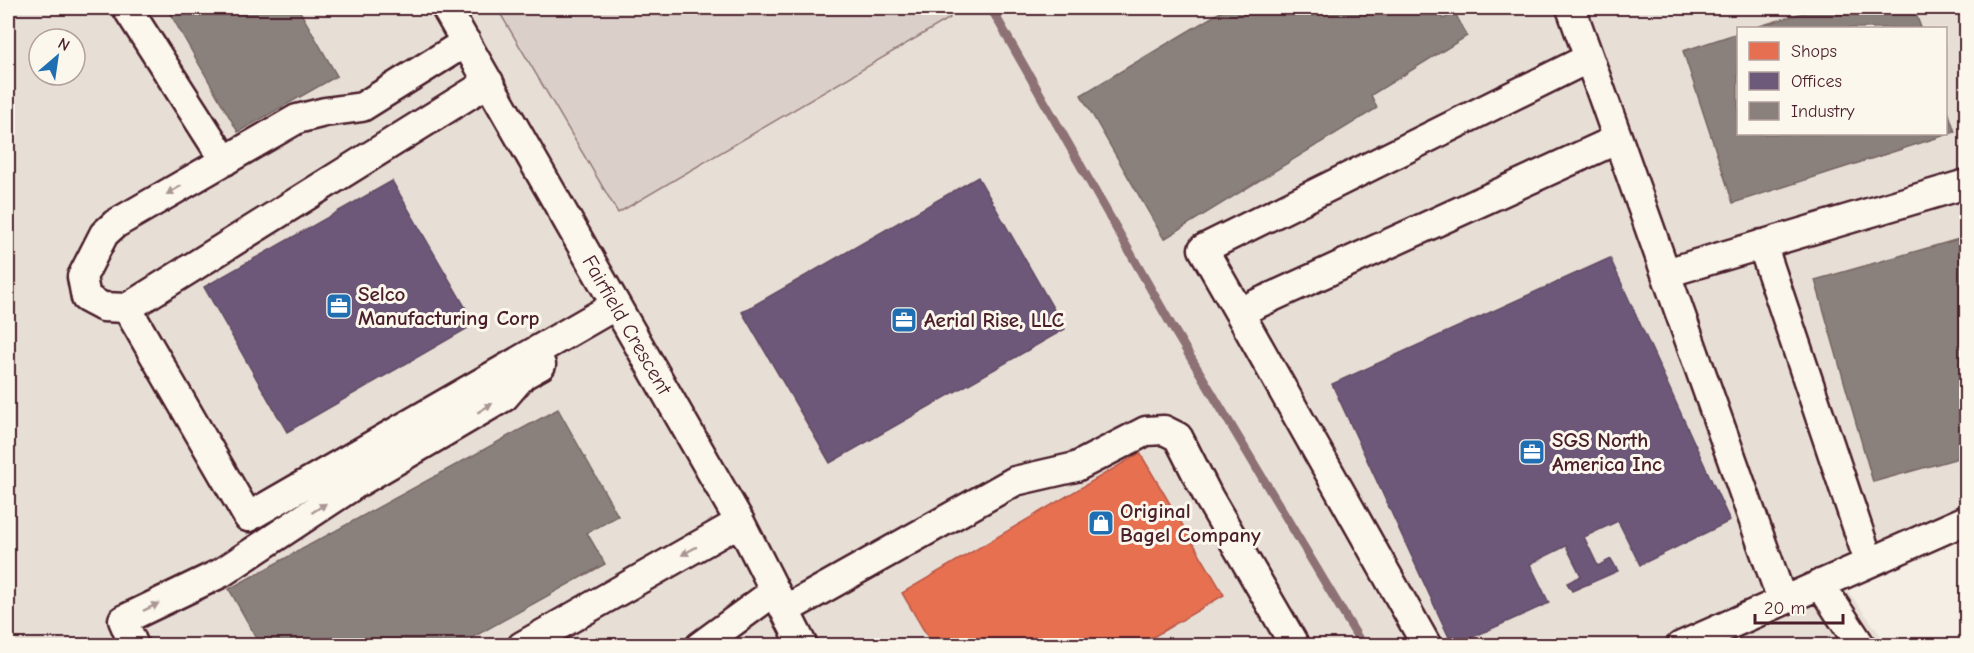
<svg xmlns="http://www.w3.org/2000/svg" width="1974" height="653" viewBox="0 0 1974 653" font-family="'Comic Neue',sans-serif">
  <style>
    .built { fill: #e7dfd6; fill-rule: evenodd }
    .green { fill: #dbd0c9; stroke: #92787a; stroke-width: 1.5 }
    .shops { fill: #e76f51; stroke: #b85746; stroke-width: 1.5 }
    .offices { fill: #6d597a; stroke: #624862; stroke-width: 1.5 }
    .industry { fill: #8a817c; stroke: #776464; stroke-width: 1.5 }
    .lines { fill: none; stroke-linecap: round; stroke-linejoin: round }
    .stream { stroke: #8d7174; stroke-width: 9 }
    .minor-casing { stroke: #4a1f2b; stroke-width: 33 }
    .minor { stroke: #fbf7ec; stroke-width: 28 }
    .oneway { fill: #ab9695 }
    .labels { text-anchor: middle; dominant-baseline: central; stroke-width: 6; stroke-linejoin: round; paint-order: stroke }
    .poi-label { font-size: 21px; font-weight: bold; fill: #4a1f2b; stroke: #fbf7ec; text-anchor: start }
    .street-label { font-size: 21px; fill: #4a1f2b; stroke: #fbf7ec }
  </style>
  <rect width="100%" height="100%" fill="#f4eee4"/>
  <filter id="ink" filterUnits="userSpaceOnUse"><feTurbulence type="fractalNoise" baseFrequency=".0167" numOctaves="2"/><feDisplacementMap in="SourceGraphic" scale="12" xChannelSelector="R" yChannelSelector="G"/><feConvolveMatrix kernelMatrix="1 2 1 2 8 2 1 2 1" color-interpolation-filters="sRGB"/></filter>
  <g filter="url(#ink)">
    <path class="built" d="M8,8H1966V506L1827,563L1888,645H8ZM1738,28H1946V134H1738ZM39,39H75V75H39Z"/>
    <path class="green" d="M497,8H944L950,18L618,213Z"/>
    <path class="shops" d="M1140,453L1224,595L1138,646H933L902,593Z"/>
    <path class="offices" d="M978,177L1065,329L830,463L742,312Z
      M392,181L475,324L287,432L204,287Z
      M1610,258L1730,521L1640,565L1618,521L1584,537L1598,566L1611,559L1618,571L1572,591L1567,583L1581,576L1566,546L1530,564L1549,603L1453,646L1332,384Z"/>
    <path class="industry" d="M167,8H298L337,76L238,132Z
      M1227,8H1436L1443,19L1455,13L1467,36L1371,95L1377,108L1164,239L1081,95Z
      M1819,8H1914L1921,28H1753Z
      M1738,33V134H1946V105L1955,132L1733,203L1683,51Z
      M1966,237V456L1873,482L1815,280Z
      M558,409L618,516L587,533L605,564L457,646H261L229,589Z"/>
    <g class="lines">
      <path class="stream" d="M991,8L1173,328L1363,646"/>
      <g class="minor-casing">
        <path id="minor" d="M127,8L225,161
          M446,8L740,522L803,646
          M1571,8L1589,58L1203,249L1239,312L1618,139L1782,600
          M1589,58L1618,139
          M489,82L127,308L248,517L616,305
          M1762,244L1869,562
          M1666,273L1966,184
          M127,308L103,307L86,298L82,277L104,234L115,224L297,119L325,112L362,107L466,42
          M1239,312L1427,646
          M1820,584L1861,646
          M785,610L1015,481L1076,467L1146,431L1164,430L1178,437L1209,498L1295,646
          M134,646L123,620L221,573L354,485L504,397L523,375L541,365
          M522,646L740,522
          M700,646L775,591
          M1681,646L1966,520"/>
      </g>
      <use href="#minor" class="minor"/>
    </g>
    <defs><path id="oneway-solid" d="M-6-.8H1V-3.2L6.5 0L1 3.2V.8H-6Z" transform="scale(1.5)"/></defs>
    <g class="oneway">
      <use href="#oneway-solid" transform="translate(174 190) rotate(150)"/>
      <use href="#oneway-solid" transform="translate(485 408) rotate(-31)"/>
      <use href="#oneway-solid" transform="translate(319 508) rotate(-33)"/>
      <use href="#oneway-solid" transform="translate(689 551) rotate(151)"/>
      <use href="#oneway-solid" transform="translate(151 607) rotate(-26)"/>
    </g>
  </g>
  <defs>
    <g id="office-square" transform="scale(1.35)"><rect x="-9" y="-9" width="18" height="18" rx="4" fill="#1f6fb2" stroke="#fbf7ec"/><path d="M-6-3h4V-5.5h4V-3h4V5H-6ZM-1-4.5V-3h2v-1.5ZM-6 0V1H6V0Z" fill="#fff"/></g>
    <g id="shop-square" transform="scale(1.35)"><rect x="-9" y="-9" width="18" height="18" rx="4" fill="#1f6fb2" stroke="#fbf7ec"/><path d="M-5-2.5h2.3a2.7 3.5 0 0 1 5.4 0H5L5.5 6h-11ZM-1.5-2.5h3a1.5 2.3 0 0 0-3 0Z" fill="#fff"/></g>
  </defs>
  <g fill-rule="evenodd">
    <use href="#office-square" x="339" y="306"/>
    <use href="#office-square" x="904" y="320"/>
    <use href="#office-square" x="1532" y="452"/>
    <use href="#shop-square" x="1101" y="523"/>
  </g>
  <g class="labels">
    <g class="poi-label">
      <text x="358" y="294">Selco<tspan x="358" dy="24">Manufacturing Corp</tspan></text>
      <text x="924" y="320">Aerial Rise, LLC</text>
      <text x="1552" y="440">SGS North<tspan x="1552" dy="24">America Inc</tspan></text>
      <text x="1120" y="511">Original<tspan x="1120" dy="24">Bagel Company</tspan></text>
    </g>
    <g class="street-label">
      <text transform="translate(627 325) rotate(60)">Fairfield Crescent</text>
    </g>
  </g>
  <rect width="1974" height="653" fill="none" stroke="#fbf7ec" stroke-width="30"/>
  <rect x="15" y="15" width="1944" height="623" fill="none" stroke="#4a1f2b" stroke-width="2" filter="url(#ink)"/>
  <rect x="1737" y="27" width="210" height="108" fill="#fbf7ec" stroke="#b4a19f" stroke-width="1.5"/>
  <rect x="1749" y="42" width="30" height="18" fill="#e76f51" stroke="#b4a19f" stroke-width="1.5"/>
  <text x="1791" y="57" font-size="18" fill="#4a1f2b">Shops</text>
  <rect x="1749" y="72" width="30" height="18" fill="#6d597a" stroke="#b4a19f" stroke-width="1.5"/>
  <text x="1791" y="87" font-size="18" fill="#4a1f2b">Offices</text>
  <rect x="1749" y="102" width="30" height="18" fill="#8a817c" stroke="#b4a19f" stroke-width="1.5"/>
  <text x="1791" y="117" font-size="18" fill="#4a1f2b">Industry</text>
  <g transform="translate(57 57) rotate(29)"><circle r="28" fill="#fbf7ec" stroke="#b4a19f" stroke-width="1.5"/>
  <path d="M0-4.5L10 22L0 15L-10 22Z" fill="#1f6fb2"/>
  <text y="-9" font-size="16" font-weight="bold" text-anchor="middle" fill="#4a1f2b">N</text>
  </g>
  <path d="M1755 614v9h88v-9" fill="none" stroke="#4a1f2b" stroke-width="3"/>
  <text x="1764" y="614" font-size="18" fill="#4a1f2b" stroke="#fbf7ec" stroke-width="4.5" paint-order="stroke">20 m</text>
</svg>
